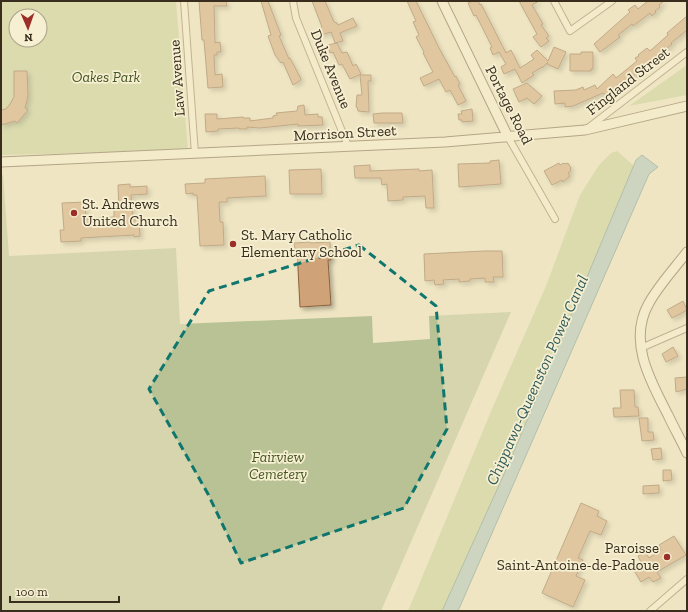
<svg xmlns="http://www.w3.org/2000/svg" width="688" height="612" viewBox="0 0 688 612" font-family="'Zilla Slab',serif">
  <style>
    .green { fill: #c3ce96; fill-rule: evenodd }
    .cemetery { fill: #b9c295 }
    .water { fill: #a5c2bc; stroke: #6b908a }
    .building { fill: #cfa277; stroke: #8a623e; filter: url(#shadow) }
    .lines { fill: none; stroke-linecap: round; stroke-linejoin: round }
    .street-casing { stroke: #8a7759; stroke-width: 8 }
    .secondary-casing { stroke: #6c583c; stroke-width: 11 }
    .street { stroke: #faf2d6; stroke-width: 6 }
    .secondary { stroke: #faf2d6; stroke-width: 9 }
    .marked { fill: none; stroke: #0f766e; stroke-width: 3; stroke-dasharray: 8 5; stroke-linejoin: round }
    .poi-dot { fill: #9b2f27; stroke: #f6efd2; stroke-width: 1.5 }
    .labels { text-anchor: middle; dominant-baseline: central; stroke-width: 3.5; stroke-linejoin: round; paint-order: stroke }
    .street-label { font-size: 15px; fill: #392d1d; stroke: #f6efd2 }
    .park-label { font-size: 15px; font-style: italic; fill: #455623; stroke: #f6efd2 }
    .poi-label { font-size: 15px; fill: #392d1d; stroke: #f6efd2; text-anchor: start }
    .water-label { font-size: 16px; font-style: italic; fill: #2c5959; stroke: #f6efd2 }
  </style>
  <defs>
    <filter id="shadow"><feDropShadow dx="3" dy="3" stdDeviation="2" flood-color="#0004"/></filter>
  </defs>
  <rect width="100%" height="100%" fill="#efe5c2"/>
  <path class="green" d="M1,1H176L188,151L1,155ZM16,16H40V40H16Z
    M687,65V95L629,106Z
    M617,151L640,171L446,611H408L492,409L546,286L580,195L599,165L611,153Z"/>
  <path class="cemetery" d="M3,175L9,256L176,248L180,324L372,316L373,343L430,339L429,316L511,312L381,611H1V176Z"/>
  <path class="water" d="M642,155L658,167L649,174L458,611H442L510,461L636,160Z"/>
  <path class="building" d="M199,1H226L227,6H214L215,43L220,42L221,52H217V55H214L215,75L222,74L223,87L208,88L204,40H202Z
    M261,1H268L281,35L279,36L289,59L290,58L300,77L301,80L293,85L283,62L281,63L275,55L268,36L271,35Z
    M312,1H325L334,22L337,23L338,25L353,18L357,26L340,33L343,41L335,43L331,32L321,35L319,28L322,27Z
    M407,1H416L439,48L455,77L456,76L460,84L458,85L466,101L458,105L450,90L446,92L439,79L424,86L420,78L433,72L423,53L424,52L416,37L419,35L413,22L416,21Z
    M473,1H478L480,5L481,4L506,53L511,50L520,68L534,59L531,55L537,50L548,61L554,47L566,52L558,69L547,64L548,62L542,68V67L532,73L534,75L522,83L515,69L504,74L501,67L506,64L499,52L493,55L490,48L492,47L476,15L474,16L468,3Z
    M519,1H539L532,5L543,24L541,25L549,36L546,38L549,41L541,47L533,37L537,34Z
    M648,1H664L659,5L660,7L655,11L656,12L652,16L650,13L633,26L632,24L618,35L620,37L600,52L594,44L630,12L628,10L635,5L638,9Z
    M687,16V30L671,43L672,44L639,70V71L624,84L622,81L606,95L603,93L573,106L565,107V103L555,104L554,91L576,90L583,87L584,90L595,85L597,89L613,74L616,78L637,61L635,58L639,56L638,55L647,48L650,51L668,35L667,33Z
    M337,43L342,53L347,52L353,66L356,64L361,74L350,79L342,64L339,65L333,52L330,53L328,45Z
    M581,52H593V69H591V71H570V54H581Z
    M14,71H27L28,96L25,108L28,110L17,123L15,121L1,125V110L6,109L10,104L14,97Z
    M360,75H371V81H368L369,112L358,111L357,107H356L357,95H362Z
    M527,83L542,96L534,104L527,98L519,102L513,89Z
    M304,105L305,115L318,114V117H322L323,125L298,126V124L260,128L247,127V129H239V128L218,129V131L206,132L205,114H217V119L243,117V118H250V121L273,118V116L277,115L276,113L297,111L298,106Z
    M472,109L473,121L462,122V120H459L458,114H462L461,111Z
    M382,113H402L403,123H374L373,114Z
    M499,160L501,184L459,187L458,164L490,163V161Z
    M559,163L560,165L564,163L565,164L568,163L571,168L570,169L571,171L568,173L570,176L563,182L562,180L552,185L544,171Z
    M370,165V171L419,169V171L432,170L434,208H426L425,196L403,197V200L388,201L387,184L382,185L381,178H355L354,166Z
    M321,169L322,194H290L289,170Z
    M265,176L266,196L227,198V202H219L220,222H223L224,245L200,246L197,195H193V193L186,194L185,184L205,183V179Z
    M130,184V187L147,186V194L131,195L133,220H139L140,236L134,237V235L81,238V241L61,242L60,230H64L62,203L85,202L86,219L114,217V210L119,209L118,185Z
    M311,242V243L330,242L331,260H328L331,305L300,307L297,249H295L294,243Z
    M484,251H502L503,277H493L494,282H485V278L470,279V281L459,282V279L443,280L444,284L435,285L434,280L425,281L424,254Z
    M683,301L687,310L672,318L667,310Z
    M673,347L678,356L666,362L662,354Z
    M687,377V389L676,392L675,378Z
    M620,390H634L635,407H638L639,416L614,417L613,408H621Z
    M639,418H648V432H653L654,440L642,441Z
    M661,448L662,459L653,460L651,449Z
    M663,470H671L672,480L663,481Z
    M659,485V493L643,494V486Z
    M581,503L599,511L597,516L607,521L601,535L590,531L578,558L583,560L576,576L585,580L573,607L542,593Z
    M674,536L686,555L657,572L661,578L653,582L649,577L641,582L632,567L641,562L638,556L645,552L649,558L661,550L659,545Z"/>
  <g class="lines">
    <g class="street-casing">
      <path id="street" d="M184,1L195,154
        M293,1L296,18L348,146
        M554,1L570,31L612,1
        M588,128L687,52
        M508,137L555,219
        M641,348L687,328
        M650,611L687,579"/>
    </g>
    <g class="secondary-casing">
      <path id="secondary" d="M442,1L508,137
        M1,162L445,142L585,130L687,106
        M687,252C674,269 659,285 649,303C627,341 651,382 668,415C674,428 681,440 687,453"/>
    </g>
    <use href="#street" class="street"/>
    <use href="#secondary" class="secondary"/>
  </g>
  <path d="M0 0H688V612H0ZM359,245L436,306L447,429L404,508L241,563L208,494L149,389L209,291Z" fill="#efe5c2" fill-opacity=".55" fill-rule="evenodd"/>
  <path class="marked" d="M359,245L436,306L447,429L404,508L241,563L208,494L149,389L209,291Z"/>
  <g class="poi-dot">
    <circle cx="74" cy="213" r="4"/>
    <circle cx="233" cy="244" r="4"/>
    <circle cx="667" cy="557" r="4"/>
  </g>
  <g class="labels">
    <g class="street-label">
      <text transform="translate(331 69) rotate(68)">Duke Avenue</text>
      <text transform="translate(177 78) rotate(-94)">Law Avenue</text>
      <text transform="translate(628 81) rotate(-38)">Fingland Street</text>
      <text transform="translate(509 105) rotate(63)">Portage Road</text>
      <text transform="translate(345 133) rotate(-3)">Morrison Street</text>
    </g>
    <g class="park-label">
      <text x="106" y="77">Oakes Park</text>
      <text x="278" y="457">Fairview<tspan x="278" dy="17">Cemetery</tspan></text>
    </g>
    <g class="poi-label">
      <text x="82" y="204">St. Andrews<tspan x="82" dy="17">United Church</tspan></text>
      <text x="241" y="235">St. Mary Catholic<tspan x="241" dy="17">Elementary School</tspan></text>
      <text x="659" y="548" text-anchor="end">Paroisse<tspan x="659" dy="17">Saint-Antoine-de-Padoue</tspan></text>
    </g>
    <g class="water-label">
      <text transform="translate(537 380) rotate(-66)">Chippawa-Queenston Power Canal</text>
    </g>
  </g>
  <rect width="688" height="612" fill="none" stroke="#392d1d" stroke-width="4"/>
  <g transform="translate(28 28) rotate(178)"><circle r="19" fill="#f6efd2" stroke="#aaa18a"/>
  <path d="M0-3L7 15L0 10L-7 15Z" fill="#9b2f27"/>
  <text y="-6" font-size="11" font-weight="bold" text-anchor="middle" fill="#392d1d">N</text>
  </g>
  <path d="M10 596v6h109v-6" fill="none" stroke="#392d1d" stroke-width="2"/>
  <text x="16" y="596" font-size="12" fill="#392d1d" stroke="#f6efd2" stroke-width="3" paint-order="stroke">100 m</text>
</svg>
